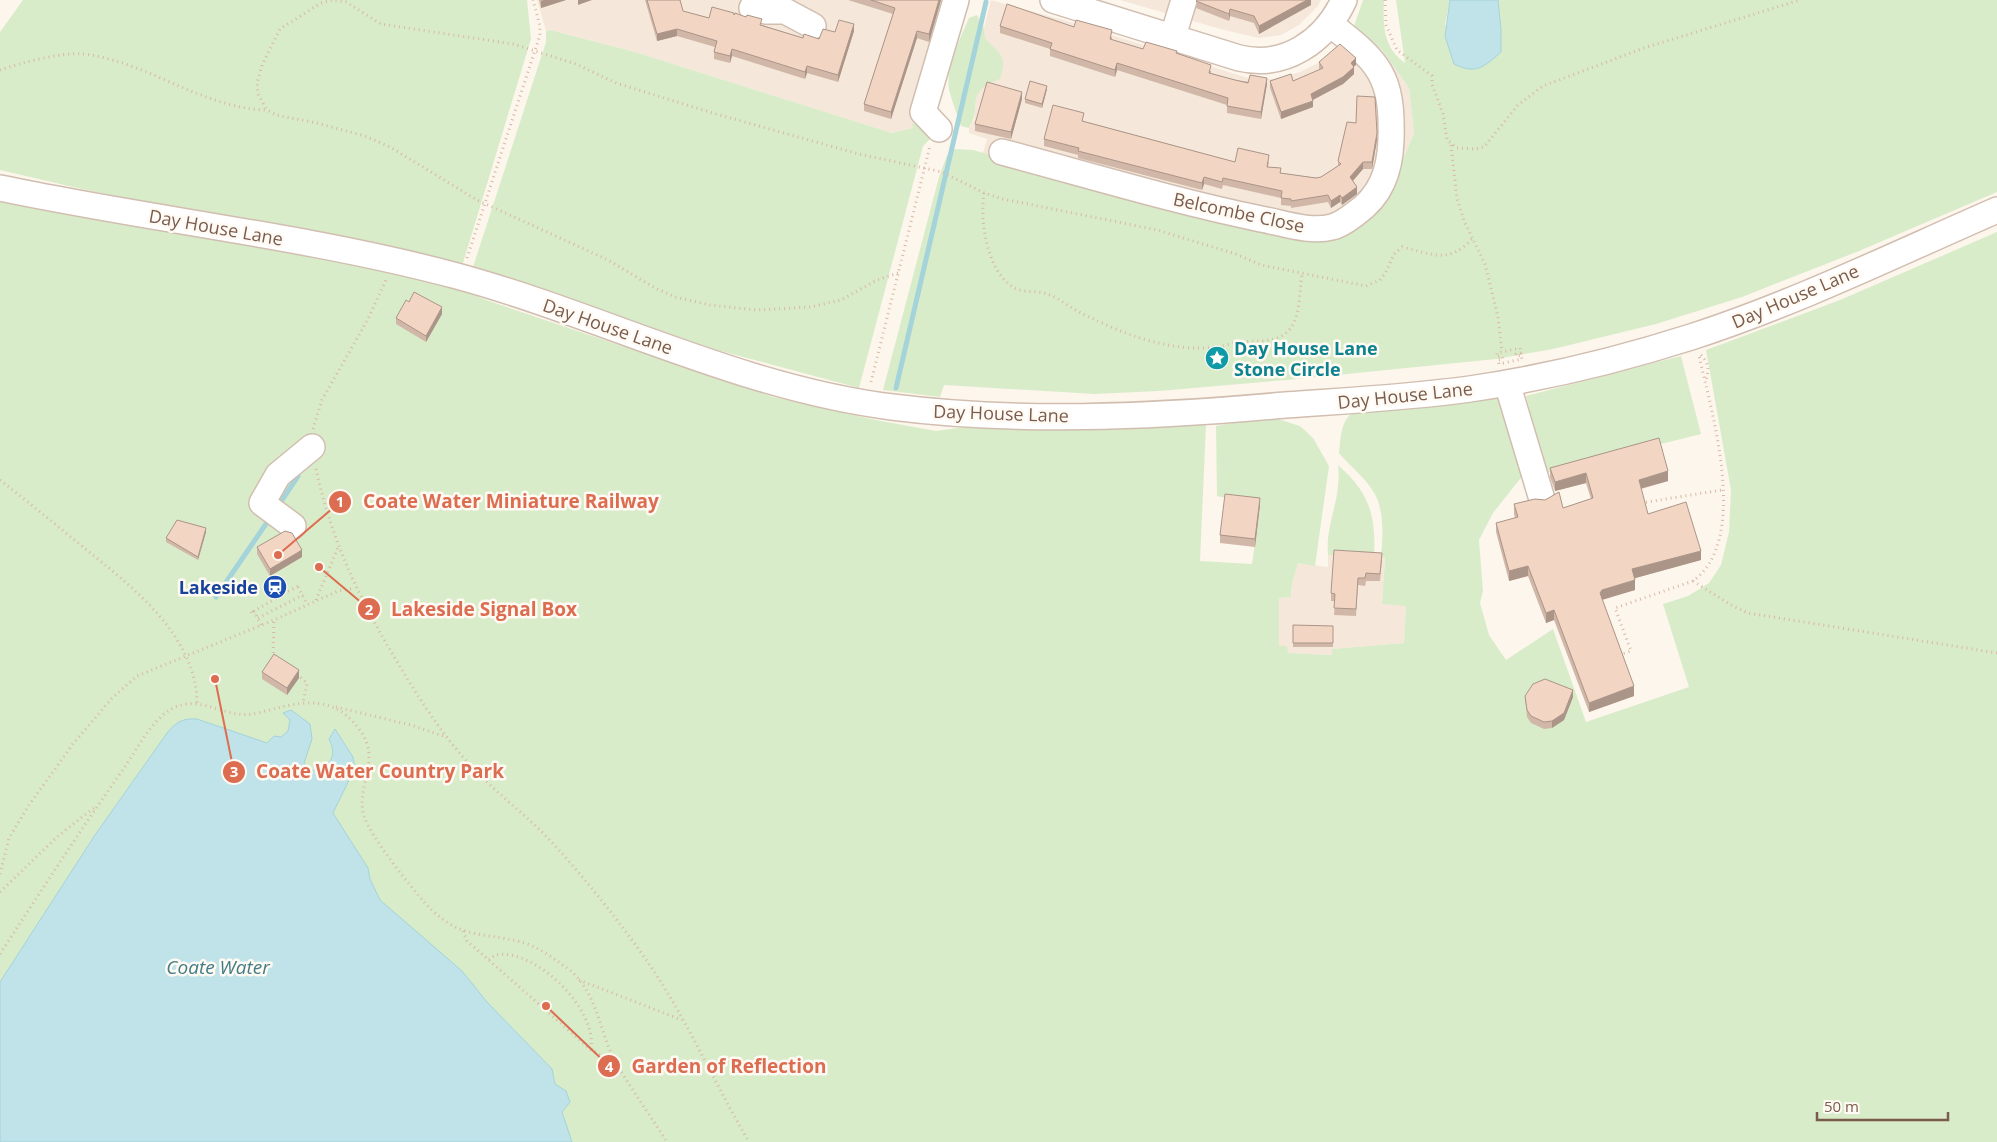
<svg xmlns="http://www.w3.org/2000/svg" width="1997" height="1142" viewBox="0 0 1997 1142" font-family="'Open Sans',sans-serif">
  <style>
    .residential { fill: #f5e8da }
    .green { fill: #d8ecc9 }
    .water { fill: #bfe3e8; stroke: #a5d3da }
    .lines { fill: none; stroke-linecap: round; stroke-linejoin: round }
    .stream { stroke: #a5d3da; stroke-width: 5 }
    .minor-casing { stroke: #d1beb0; stroke-width: 28 }
    .path { stroke: #d9b8a5; stroke-width: 3; stroke-dasharray: 1 4; stroke-linecap: butt }
    .minor { stroke: #fff; stroke-width: 25 }
    .wall { fill: #d1b7a8 }
    .shaded-wall { fill: #aa9588 }
    .building { fill: #f3d5c3; stroke: #aa9588 }
    .labels { text-anchor: middle; dominant-baseline: central; stroke-width: 5; stroke-linejoin: round; paint-order: stroke }
    .street-label { font-size: 18px; fill: #7a5c4d; stroke: #fffaf3 }
    .culture-label { font-size: 18px; font-weight: bold; fill: #0d838f; stroke: #fffaf3; text-anchor: start }
    .transit-label { font-size: 18px; font-weight: bold; fill: #164399; stroke: #fffaf3; text-anchor: end }
    .water-label { font-size: 19px; font-style: italic; fill: #437c86; stroke: #fffaf3 }
    .leader { fill: none; stroke: #dc6d51; stroke-width: 2 }
    .callout-dot { fill: #dc6d51; stroke: #fffaf3; stroke-width: 2 }
    .mark-label { font-size: 15px; text-anchor: middle; font-weight: bold; fill: #fff }
    .callout-label { font-size: 19px; text-anchor: middle; font-weight: bold; fill: #dc6d51; stroke: #fffaf3; stroke-width: 5; stroke-linejoin: round; paint-order: stroke }
  </style>
  <rect width="100%" height="100%" fill="#fdf6ec"/>
  <path class="residential" d="M537,0H963L932,104L945,125L911,123L913,128L892,133L635,52L550,30L546,31Z
    M991,0L1067,21L1251,79H1274L1300,72L1320,62L1340,46L1354,26L1382,50L1409,88L1414,133L1390,191L1358,225L1340,239L1323,242L1231,222L983,153L987,139L969,133V128L974,120L977,93L987,84L992,46L985,38L984,28Z
    M1120,0H1321L1318,6L1299,25L1281,35L1259,38L1224,30Z
    M1328,555L1385,557L1382,604L1406,605L1404,643L1333,649V655L1287,653L1279,646V598L1291,597L1292,584L1298,563L1328,567Z"/>
  <path class="green" d="M23,0H527L531,39L463,263L86,190L0,170V32Z
    M1363,0H1384C1383,26 1383,47 1405,63L1396,0H1450L1445,25L1501,52V29L1498,0H1997V192L1859,251L1742,297L1656,324L1553,349L1496,359L1297,379L1159,391L1094,394L944,385L940,397L883,390L939,177L947,155L955,149L973,150L1231,222L1322,242L1340,239L1358,225L1390,191L1414,133L1409,88L1382,50L1354,26Z
    M977,15L984,28L985,38C1000,55 1008,55 1000,79C963,92 984,105 969,128L961,126C957,115 953,104 950,93C943,74 961,36 969,18Z
    M550,30L635,52L892,133L913,128L911,123L921,124L935,134L923,146L859,388L717,350L473,267L546,42V31Z
    M0,196L411,271L489,301L773,397L876,420L936,431L972,426L1099,429L1206,424L1200,561L1252,564L1260,506L1217,496L1216,426L1256,419L1275,418L1300,426L1313,438L1329,466L1315,566L1298,563L1292,584L1291,597L1279,598V646H1287L1288,653L1332,655V649L1404,643L1406,606L1382,604L1385,558L1381,557C1383,535 1385,506 1371,488C1362,475 1349,465 1339,453C1341,437 1340,423 1353,412L1487,398L1498,399L1504,404L1524,474L1493,513L1479,540L1483,591L1480,603L1489,635L1506,660L1553,629L1586,722L1689,687L1663,604L1688,596L1709,583L1721,565L1729,532L1731,490L1706,350L1840,300L1997,232V1142H0Z
    M1681,356L1701,434L1545,473L1526,396Z
    M1338,465C1370,493 1376,516 1374,557L1328,555C1325,523 1342,500 1338,465Z"/>
  <path class="water" d="M1450,0H1498L1501,29V52C1484,67 1476,75 1454,64L1445,36Z
    M291,710L310,724L312,739L304,763L311,771C330,767 338,757 329,739L335,729L353,757L355,768L333,813L368,868L370,879L380,900L462,971L487,1002L552,1069L555,1084L566,1091L570,1102L562,1112L572,1142H0V982L95,835L167,733C176,722 183,718 197,719L267,743L274,736L281,737L288,731L290,720L283,713Z"/>
  <g class="lines">
    <path class="stream" d="M896,388L986,2
      M278,506L298,476
      M216,597L270,518"/>
    <g class="minor-casing">
      <path id="minor" d="M1053,0L1239,58C1285,69 1325,41 1344,0
        M752,8L766,11H785L813,26
        M1173,36L1184,0
        M923,112L956,0
        M923,112L939,129
        M1002,152C1088,175 1174,201 1261,219C1283,223 1310,233 1332,227C1341,225 1348,219 1355,214C1381,196 1390,171 1391,140C1393,75 1379,62 1330,24
        M0,188C152,220 307,236 457,276C603,316 741,388 892,407C1018,423 1148,417 1274,406C1340,401 1405,398 1470,389C1545,378 1619,360 1691,337C1796,303 1896,254 1997,210
        M1507,383L1541,496
        M293,526L262,503L278,475L312,447"/>
    </g>
    <path class="path" d="M1385,0L1386,25L1397,50L1432,76V84L1443,114L1447,140L1457,148L1476,149L1484,147L1518,105L1543,86L1644,48L1800,0
      M0,70C21,63 61,52 83,54C147,61 201,108 266,110
      M1451,145L1457,199L1465,223L1485,264L1498,317L1502,352
      M984,193C980,221 986,266 1010,285C1022,295 1037,289 1050,295C1060,299 1069,307 1079,312C1121,333 1169,353 1217,347C1224,346 1232,343 1239,342C1255,340 1277,344 1289,330C1301,317 1299,291 1302,275
      M467,258L540,35V26L533,0
      M898,273L877,280L841,300L810,307L756,310L710,305L675,297L655,288L608,260L477,200L390,147L365,136L317,123L276,115L267,110L258,94L257,83L262,65L280,29L321,3L332,0L346,2L381,24L513,44L576,64L616,83L716,114L859,154L942,172L984,193L1003,199L1157,230L1236,254L1261,265L1366,286L1380,280L1386,272L1394,254L1402,247C1433,254 1448,265 1473,238
      M1520,348L1521,353L1516,354V356L1521,355L1522,359L1499,364L1498,360L1503,359L1502,356L1497,357V353Z
      M1701,355C1710,365 1709,370 1705,383
      M871,382L930,146
      M313,429L322,400L368,319L386,280
      M316,469C332,544 363,606 402,670C422,703 444,737 471,766C494,791 521,811 545,835C579,871 611,911 640,951C683,1010 712,1079 749,1142
      M0,480C28,502 55,524 83,547C131,586 197,635 197,704
      M1641,503L1722,490
      M1693,581L1731,605L1748,613L1997,653
      M298,587L307,604
      M316,600L339,545
      M251,612L252,614L255,613
      M258,618L303,595
      M261,625L254,611L298,586
      M1619,655L1631,651L1615,608L1693,581C1750,540 1712,413 1699,356
      M273,658L274,620
      M297,674L307,683L303,703
      M336,707L411,725L446,737
      M0,874L9,838L29,805L73,744L112,698L137,676L274,620L338,591L355,588
      M0,892L59,835L94,808
      M463,931L467,941L591,1050L606,1058L614,1059
      M0,954C41,891 81,829 124,768C138,748 153,717 175,707C204,695 227,721 258,713C297,703 331,691 359,729C383,760 355,786 364,816C370,836 410,886 425,903C459,940 478,931 521,942C537,946 553,958 567,968C597,990 599,1031 615,1061C631,1089 650,1115 667,1142
      M489,960L495,955C535,947 598,1010 591,1049
      M579,980L682,1020"/>
    <use href="#minor" class="minor"/>
  </g>
  <path class="wall" d="M539,0H566L541,8Z
    M645,0H680L683,11L709,18L762,25L803,38L819,39L835,32L854,31L838,82L807,73L805,79L732,56L730,63L714,59V52L715,47L677,36L657,41Z
    M848,0H941L929,42L917,38L891,119L864,111V104L893,14Z
    M1197,0H1311V5L1259,34L1254,23L1230,16L1229,21L1196,8Z
    M1000,26L1074,27L1112,37V40L1143,49L1177,53L1211,71V73L1235,80L1267,84L1261,119L1227,113V105L1117,70L1115,77L1050,56V49L1000,33Z
    M1319,62L1356,65L1354,66V74L1343,84L1313,99V107L1281,119L1270,88V81H1293L1319,70Z
    M1047,89L1042,108L1025,103V99Z
    M1022,99L1011,139L975,131V124Z
    M1084,120L1083,121L1235,162H1269L1268,167L1281,173L1316,178L1321,177L1338,166V161L1377,140L1372,169H1363L1353,181L1357,194L1342,205L1340,202L1331,208L1328,202L1291,208V206L1281,205V198L1223,185L1222,189L1204,184L1202,190L1078,158V155L1044,146V139Z
    M409,302L442,314L426,342L396,324V318Z
    M1550,468L1668,481L1641,489L1648,514L1701,560L1635,578V590L1602,599L1634,696L1589,712L1554,620L1546,623L1528,576L1509,581L1496,532V523L1515,518L1514,514V504L1545,500L1563,508L1591,499L1586,483L1555,491L1550,477Z
    M1260,505L1255,547L1220,543V535Z
    M206,532L198,560L166,542V538Z
    M257,547L302,557L270,576L257,554Z
    M1382,560L1380,581H1366L1365,586L1358,585L1356,616L1334,615L1335,601H1331V593Z
    M1293,625L1333,626V647H1293Z
    M262,672L299,678L287,695L262,679Z
    M1525,696L1573,697L1564,720L1552,728L1544,729L1531,723L1527,717Z"/>
  <path class="shaded-wall" d="M544,0H566L541,8V1Z
    M578,0H592L578,5Z
    M939,0H941L929,42V34Z
    M1307,0H1311V5L1259,34V26Z
    M1230,9V16L1229,21V14Z
    M854,24V31L838,82V75Z
    M677,29V36L657,41V34Z
    M917,31V38L891,119V112Z
    M732,49V56L730,63V56Z
    M1356,58V65L1351,69V63Z
    M1117,63V70L1115,77V70Z
    M807,66V73L805,79V72Z
    M1354,67V74L1343,84L1311,101V94Z
    M1267,78V84L1261,119V112Z
    M1047,86V89L1042,108V104Z
    M1022,92V99L1011,139V132Z
    M1313,101V107L1281,119V112Z
    M1377,133V140L1372,169V162Z
    M1363,162V169L1350,184V177Z
    M1204,177V184L1202,190V183Z
    M1357,187V194L1342,205V198Z
    M1340,195V202L1331,208V201Z
    M442,307V314L426,342V336Z
    M1668,471V481L1639,489V480Z
    M1586,473V483L1555,491V482Z
    M1260,498V505L1255,547V539Z
    M206,528V532L198,560V557Z
    M302,550V557L270,576V569Z
    M1701,551V560L1632,579V569Z
    M1528,566V576L1509,581V571Z
    M1635,580V590L1602,600L1600,593L1602,590Z
    M1554,610V620L1546,623V613Z
    M299,670V678L287,695V688Z
    M1634,686V696L1589,712V703Z
    M1573,690V697L1564,720L1552,728V721Z"/>
  <path class="building" d="M647,0H680L683,11L709,18L712,7L734,13V15L735,13L746,17L747,15L762,19L760,25L803,38L804,34L819,39L823,29L835,32L839,20L854,24L838,75L807,66L805,72L732,49L730,56L714,52L717,41L677,29L657,34Z
    M871,0H939L929,34L917,31L891,112L864,104L895,8Z
    M1197,0H1307L1259,26L1254,16L1230,9L1229,14L1196,1Z
    M1007,4L1074,27L1076,20L1112,30L1110,39L1143,49L1146,42L1177,51L1176,53L1211,65L1209,73L1235,80L1248,83L1250,75L1267,78L1261,112L1227,106L1228,98L1117,63L1115,70L1050,49L1052,43L1000,26Z
    M1340,44L1356,58L1351,63L1354,67L1343,77L1311,94L1313,101L1281,112L1270,81L1291,74L1293,81L1323,68L1319,62Z
    M1030,81L1047,86L1042,104L1025,99Z
    M987,82L1022,92L1011,132L975,124Z
    M1357,96L1375,97L1377,133L1372,162H1363L1350,177L1357,187L1342,198L1340,195L1331,201L1328,195L1291,201V199L1281,198L1282,191L1223,178L1222,182L1204,177L1202,183L1078,151L1079,148L1044,139L1053,105L1084,113L1082,121L1235,162L1238,148L1269,155L1267,167L1281,168L1280,173L1316,178L1321,177L1341,164L1338,161L1347,122L1356,123Z
    M414,292L442,307L426,336L396,318L406,300L409,302Z
    M1659,438L1668,471L1639,480L1648,514L1686,502L1701,551L1632,569L1635,580L1602,590L1600,593L1634,686L1589,703L1554,610L1546,613L1528,566L1509,571L1496,523L1518,517L1514,504L1535,499L1545,500L1559,492L1563,508L1593,498L1586,473L1555,482L1550,468Z
    M1225,494L1260,498L1255,539L1220,535Z
    M177,520L206,528L198,557L166,538Z
    M285,531L292,533L302,550L270,569L257,547Z
    M1334,550L1382,553L1380,574L1366,573L1365,578H1358L1356,609L1334,608L1335,594L1331,593Z
    M1293,625L1333,626V643H1293Z
    M274,654L299,670L287,688L262,672Z
    M1545,679L1573,690L1564,713L1552,721L1544,722L1531,716L1527,710L1525,696L1533,684Z"/>
  <defs>
    <g id="sight-disc" transform="scale(1.25)"><circle r="9.5" fill="#0f9aa8" stroke="#fffaf3"/><path d="M0-6L1.8-2.2L6-1.7L2.9 1.2L3.7 5.4L0 3.3L-3.7 5.4L-2.9 1.2L-6-1.7L-1.8-2.2Z" fill="#fff"/></g>
    <g id="station-disc" transform="scale(1.25)"><circle r="9.5" fill="#1a4fb4" stroke="#fffaf3"/><path d="M-3-6H3Q5-6 5-4V2Q5 4 3 4L4.5 6H3L1.5 4h-3L-3 6H-4.5L-3 4Q-5 4-5 2V-4Q-5-6-3-6ZM-3.5-4v3h7v-3ZM-3.5 1v1.5H-2V1ZM2 1v1.5H3.5V1Z" fill="#fff"/></g>
  </defs>
  <g fill-rule="evenodd">
    <use href="#sight-disc" x="1217" y="358"/>
    <use href="#station-disc" x="275" y="587"/>
  </g>
  <g class="labels">
    <g class="street-label">
      <text transform="translate(1239 212) rotate(12)">Belcombe Close</text>
      <text transform="translate(216 227) rotate(10)">Day House Lane</text>
      <text transform="translate(1795 296) rotate(-23)">Day House Lane</text>
      <text transform="translate(608 326) rotate(19)">Day House Lane</text>
      <text transform="translate(1405 395) rotate(-6)">Day House Lane</text>
      <text transform="translate(1001 413) rotate(2)">Day House Lane</text>
    </g>
    <g class="culture-label">
      <text x="1234" y="348">Day House Lane<tspan x="1234" dy="21">Stone Circle</tspan></text>
    </g>
    <g class="transit-label">
      <text x="258" y="587">Lakeside</text>
    </g>
    <g class="water-label">
      <text x="218" y="967">Coate Water</text>
    </g>
  </g>
  <path class="leader" d="M278 555L340 502M319 567L369 609M215 679L234 772M546 1006L609 1066"/>
  <g class="callout-dot">
    <circle cx="278" cy="555" r="5"/>
    <circle cx="319" cy="567" r="5"/>
    <circle cx="215" cy="679" r="5"/>
    <circle cx="546" cy="1006" r="5"/>
    <circle cx="340" cy="502" r="12"/>
    <circle cx="369" cy="609" r="12"/>
    <circle cx="234" cy="772" r="12"/>
    <circle cx="609" cy="1066" r="12"/>
  </g>
  <g class="mark-label">
    <text x="340" y="507">1</text>
    <text x="369" y="615">2</text>
    <text x="234" y="777">3</text>
    <text x="609" y="1072">4</text>
  </g>
  <g class="callout-label">
    <text x="511" y="508">Coate Water Miniature Railway</text>
    <text x="484" y="616">Lakeside Signal Box</text>
    <text x="380" y="778">Coate Water Country Park</text>
    <text x="729" y="1073">Garden of Reflection</text>
  </g>
  <path d="M1817 1112v8h131v-8" fill="none" stroke="#7a5c4d" stroke-width="2.5"/>
  <text x="1824" y="1112" font-size="15" fill="#7a5c4d" stroke="#fffaf3" stroke-width="4" paint-order="stroke">50 m</text>
</svg>
